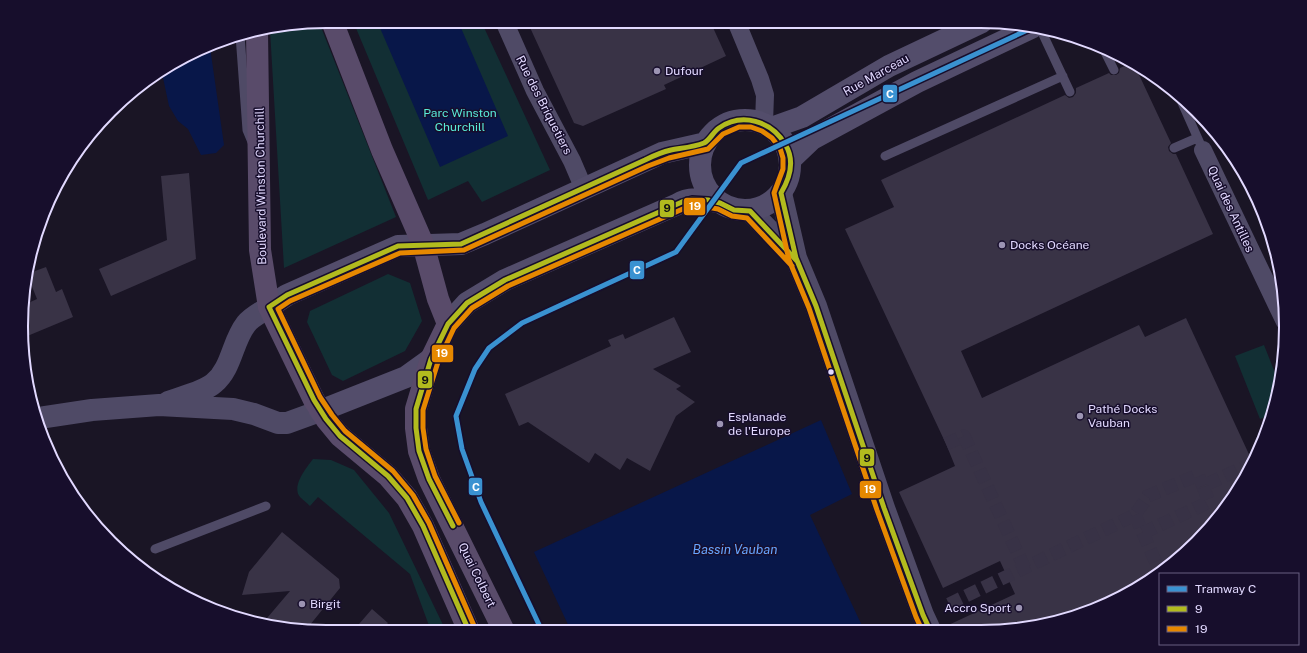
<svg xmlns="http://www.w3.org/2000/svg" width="1307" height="653" viewBox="0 0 1307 653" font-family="'Public Sans',sans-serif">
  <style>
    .green { fill: #122f34 }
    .water { fill: #081749 }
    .building { fill: #393346 }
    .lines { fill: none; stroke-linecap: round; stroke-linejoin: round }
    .pedestrian-tunnel { stroke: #383246; stroke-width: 13; stroke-dasharray: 13 6; stroke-linecap: butt }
    .service { stroke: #4f4a66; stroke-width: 9 }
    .minor { stroke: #4f4a66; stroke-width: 18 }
    .tertiary { stroke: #4f4a66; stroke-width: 22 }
    .secondary { stroke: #534d6b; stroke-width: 22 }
    .primary { stroke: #594b6a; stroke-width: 22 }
    .bus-1-casing { stroke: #170e2c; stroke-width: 8 }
    .bus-2-casing { stroke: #170e2c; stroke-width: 8 }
    .bus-1 { stroke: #b2bb1e; stroke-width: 5 }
    .bus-2 { stroke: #e68800; stroke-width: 5 }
    .tram-1-casing { stroke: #170e2c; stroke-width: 8 }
    .tram-1 { stroke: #3a92d1; stroke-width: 5 }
    .poi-dot { fill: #9c94b3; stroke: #170e2c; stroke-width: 1.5 }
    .bus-dot { fill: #e2d9ff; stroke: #170e2c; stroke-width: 1.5 }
    .labels { text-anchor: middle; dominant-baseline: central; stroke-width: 3; stroke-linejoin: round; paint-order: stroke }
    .poi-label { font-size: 12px; fill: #e2d9ff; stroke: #170e2c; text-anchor: start }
    .street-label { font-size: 12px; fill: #e2d9ff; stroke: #170e2c }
    .park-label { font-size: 12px; fill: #59ebd9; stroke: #170e2c }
    .water-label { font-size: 13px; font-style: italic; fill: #67a5ff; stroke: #170e2c }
    .rim { fill: none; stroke: #e2d9ff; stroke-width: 2 }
    .line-badge { stroke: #170e2c; stroke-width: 1.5 }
    .badge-label { font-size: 11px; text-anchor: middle; font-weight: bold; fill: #fff }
    .pale-badge-label { font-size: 11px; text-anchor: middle; font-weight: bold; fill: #111 }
  </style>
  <rect width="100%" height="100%" fill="#1a1525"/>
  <path class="green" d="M353,21H481L550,170L482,202L468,181L428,200Z
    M319,22L396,217L284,268L270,30Z
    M388,274L410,283L422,321L405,351L343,381L332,375L307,322L310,311Z
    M1264,345L1279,383L1276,405L1273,414L1260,419L1235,356Z
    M313,459L331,460L354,470L389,513L446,631H431L410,574L318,497L310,506C307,503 303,500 300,497C291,486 307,467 313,459Z"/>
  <path class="water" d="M377,21H458L508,136L440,167Z
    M212,46L211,54L224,145L216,153L201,155L188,129L178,121L169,106L162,73Z
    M821,420L852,494L810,515L864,630L571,631L534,552Z"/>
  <path class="building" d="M527,21H710L726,56L664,85L666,89L583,126L574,123Z
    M1132,63L1134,64L1171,143L1168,147L1169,151L1173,154H1176L1213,234L961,351L982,398L1139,325L1145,337L1186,318L1253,463L1210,528L1150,580L1079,616L1020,629L942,630V628L1015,594L1000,561L943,588L899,492L955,466L946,444L845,229L894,207L881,180L1065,95L1069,98L1073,97L1076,93V88L1109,73L1111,75H1116L1119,73L1120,68Z
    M189,173L196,259L111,296L99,269L167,240L161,176Z
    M46,267L56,292L62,289L73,317L25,337L26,304L37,299L27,274Z
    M674,317L691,352L653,369L681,386L676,389L695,402L676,416L650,471L627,458L620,470L595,453L589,463L528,422L519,426L505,394L611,346L608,340L623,334L625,339Z
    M282,532L339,579L340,588L305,631L262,624L290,591L242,595L249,572Z
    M372,609L388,623L381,631H353Z"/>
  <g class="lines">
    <path class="pedestrian-tunnel" d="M946,444L964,436L1025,569
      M1135,515L1160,572
      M1143,533L1209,502L1203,486L1253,463
      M1148,582L1147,581L1154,578
      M949,604L1135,515L1148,496L1198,475L1203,486"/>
    <path class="service" d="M1040,28L1070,92
      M240,35L247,130L252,142
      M1103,48L1114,70
      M1179,96L1203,150
      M1174,148L1197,138
      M885,156L1063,76
      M155,549L266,506"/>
    <path class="minor" d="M504,21L535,91L572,161L584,189
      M736,21L760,79L765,95L764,123
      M1203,150L1285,322"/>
    <path class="tertiary" d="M781,193L796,258L816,306L884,508L923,615L930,630
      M750,211L796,258
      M168,402C181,397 204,392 214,383C232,368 232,342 246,324C251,317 262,312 269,307
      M39,418L92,410L159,405L233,409L254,414L278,423H287L320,411"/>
    <path class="secondary" d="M700 165a45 45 0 1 1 90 0a45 45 0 1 1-90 0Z
      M771,128L802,117L889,66L982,22
      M791,159L812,139L917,82L1033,27
      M269,307L287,295L398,246L461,244L485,234L662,153L706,143
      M448,324L467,303L505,280L678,204C690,196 705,200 718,202
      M320,411L406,377L431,359"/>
    <path class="primary" d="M332,21L382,150L423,244L438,299L448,324L431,359L416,409V428L419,451L429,479L504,631
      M257,32L260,250L269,307L314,400L326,419L340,436L388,476L407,498L423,526L469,631"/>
    <g class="bus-1-casing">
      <path id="bus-1" d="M453,526L429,479L419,451L416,428V409L431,359L448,324L467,303L505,280L682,202L692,199L708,200L720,203L734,210L750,211L797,261
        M469,631L423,526L407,498L388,476L340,436L326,419L314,400L269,307L287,295L398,246L461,244L645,160C653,156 662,152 671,150C682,148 694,147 704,143C710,140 713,132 719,128C742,112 771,121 785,144C795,160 790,178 781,193L796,258L816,306L884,508L923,615L930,630"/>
    </g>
    <g class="bus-2-casing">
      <path id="bus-2" d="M459,523L435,476L426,449L423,428V410L438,362L454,328L472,308L508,286L685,208L693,206L707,207L718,209L732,216L747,218L792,266
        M475,628L429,523L413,495L393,471L345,431L332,415L320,397L278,309L290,301L400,253L464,250L648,166L669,158L708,149L723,134L739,127H751L762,131L772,138L780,148L783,158V169L774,193L789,260L809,308L877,510L916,617L922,630"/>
    </g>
    <use href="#bus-1" class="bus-1"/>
    <use href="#bus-2" class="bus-2"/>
    <g class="tram-1-casing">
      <path id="tram-1" d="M542,631L481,502L462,449L456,416L475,369L489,348L522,323L676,252L741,163L1034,27"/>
    </g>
    <use href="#tram-1" class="tram-1"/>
  </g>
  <g class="poi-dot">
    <circle cx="657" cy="71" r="4"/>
    <circle cx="1002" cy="245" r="4"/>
    <circle cx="1080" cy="416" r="4"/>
    <circle cx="720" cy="424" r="4"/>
    <circle cx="302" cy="604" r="4"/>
    <circle cx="1019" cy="608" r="4"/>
  </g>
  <circle class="bus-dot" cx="831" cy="372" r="3.5"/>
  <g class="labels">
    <g class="poi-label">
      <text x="665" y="71">Dufour</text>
      <text x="1010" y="245">Docks Océane</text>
      <text x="1088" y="409">Pathé Docks<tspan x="1088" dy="14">Vauban</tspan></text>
      <text x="728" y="417">Esplanade<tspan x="728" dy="14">de l'Europe</tspan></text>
      <text x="310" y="604">Birgit</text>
      <text x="1011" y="608" text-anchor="end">Accro Sport</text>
    </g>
    <g class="street-label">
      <text transform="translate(876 75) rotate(-29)">Rue Marceau</text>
      <text transform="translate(544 105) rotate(63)">Rue des Briquetiers</text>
      <text transform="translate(261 186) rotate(-91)">Boulevard Winston Churchill</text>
      <text transform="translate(1231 209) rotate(65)">Quai des Antilles</text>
      <text transform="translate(477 575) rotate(64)">Quai Colbert</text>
    </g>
    <g class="park-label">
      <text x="460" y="113">Parc Winston<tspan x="460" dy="14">Churchill</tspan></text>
    </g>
    <g class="water-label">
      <text x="735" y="549">Bassin Vauban</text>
    </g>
  </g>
  <path d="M0 0H1307V653H0ZM326 28H981A298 298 0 0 1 1279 326V327A298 298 0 0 1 981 625H326A298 298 0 0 1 28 327V326A298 298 0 0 1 326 28Z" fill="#170e2c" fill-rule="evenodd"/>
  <path class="rim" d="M326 28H981A298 298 0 0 1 1279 326V327A298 298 0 0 1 981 625H326A298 298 0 0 1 28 327V326A298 298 0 0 1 326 28Z"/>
  <g class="line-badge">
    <rect x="882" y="84" width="16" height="19" rx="4" fill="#3a92d1"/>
    <rect x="683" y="197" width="23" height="19" rx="4" fill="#e68800"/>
    <rect x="659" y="199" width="16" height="19" rx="4" fill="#b2bb1e"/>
    <rect x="629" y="260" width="16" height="20" rx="4" fill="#3a92d1"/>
    <rect x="431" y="344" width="23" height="19" rx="4" fill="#e68800"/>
    <rect x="417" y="370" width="16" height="19" rx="4" fill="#b2bb1e"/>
    <rect x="859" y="448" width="16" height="19" rx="4" fill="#b2bb1e"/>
    <rect x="468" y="477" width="15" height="19" rx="4" fill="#3a92d1"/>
    <rect x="859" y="480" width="23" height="19" rx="4" fill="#e68800"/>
  </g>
  <g class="badge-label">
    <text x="890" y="98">C</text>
    <text x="695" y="210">19</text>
    <text x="637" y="274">C</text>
    <text x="442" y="357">19</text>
    <text x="476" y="491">C</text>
    <text x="870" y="493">19</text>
  </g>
  <g class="pale-badge-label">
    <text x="667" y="212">9</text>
    <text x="425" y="384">9</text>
    <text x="867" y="462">9</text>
  </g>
  <rect x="1159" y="573" width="140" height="72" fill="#170e2c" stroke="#685f80"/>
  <rect x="1167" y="586" width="20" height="6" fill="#3a92d1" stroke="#685f80"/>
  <text x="1195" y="593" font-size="12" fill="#e2d9ff">Tramway C</text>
  <rect x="1167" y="606" width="20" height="6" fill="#b2bb1e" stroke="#685f80"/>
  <text x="1195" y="613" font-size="12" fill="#e2d9ff">9</text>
  <rect x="1167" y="626" width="20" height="6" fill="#e68800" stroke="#685f80"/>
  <text x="1195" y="633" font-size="12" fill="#e2d9ff">19</text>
</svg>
